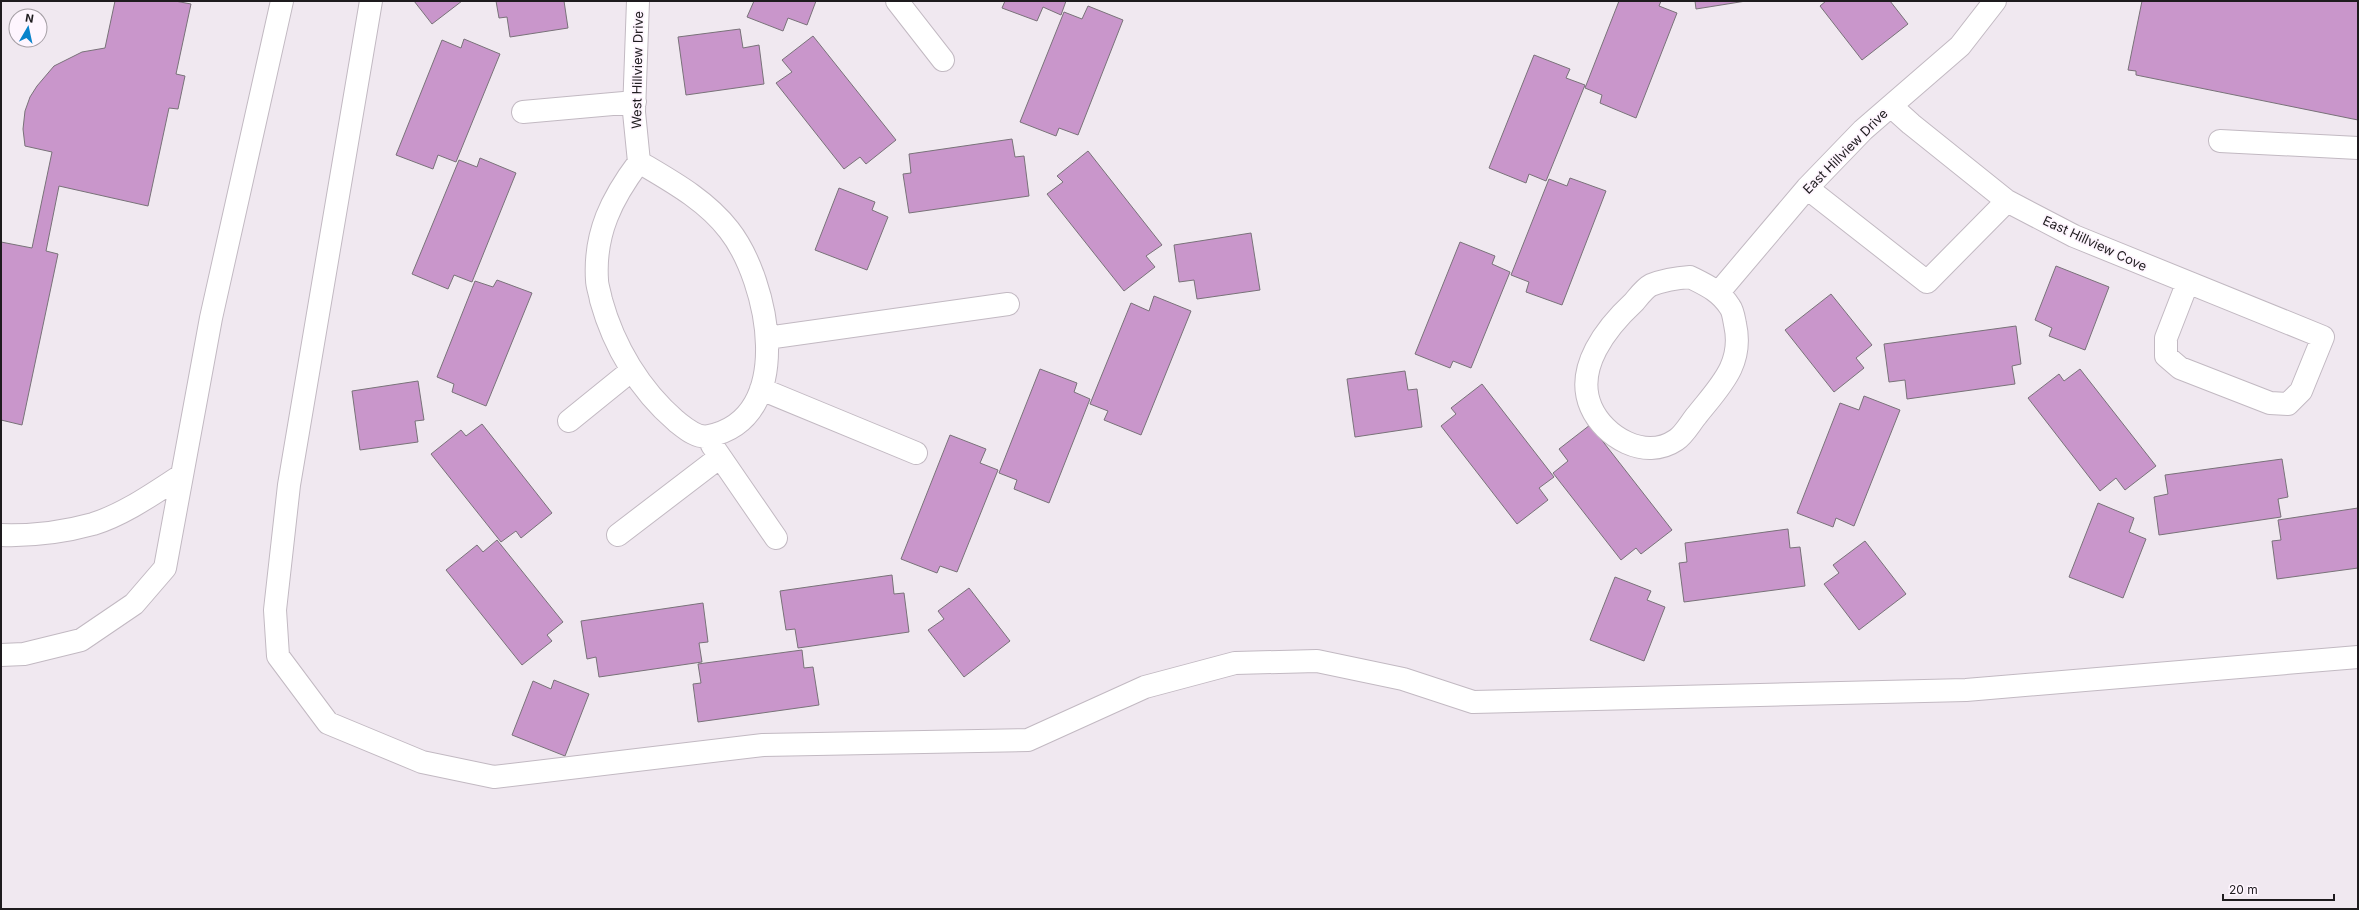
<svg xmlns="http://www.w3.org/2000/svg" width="2359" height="910" viewBox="0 0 2359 910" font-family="Inter,sans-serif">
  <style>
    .building { fill: #c996cb; stroke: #797279 }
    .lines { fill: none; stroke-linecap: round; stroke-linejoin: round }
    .minor-casing { stroke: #c2b9c2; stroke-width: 24 }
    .minor { stroke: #fff; stroke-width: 22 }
    .labels { text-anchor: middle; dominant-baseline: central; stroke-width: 3.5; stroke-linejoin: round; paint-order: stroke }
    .street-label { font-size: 13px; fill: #1e1b1e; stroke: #fef5fe }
  </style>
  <rect width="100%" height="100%" fill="#f0e8f0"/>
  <path class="building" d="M115,1H175L191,4L176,74L185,76L178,109L169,108L148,206L59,186L46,251L58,254L22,425L1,420V242L32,248L52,152L25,146L23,129L25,111L30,97L37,86L54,66L82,52L105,48Z
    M414,1H462L432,24Z
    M496,1H564L568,28L510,37L507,17L499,18Z
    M754,1H816L807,25L788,18L783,31L747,17Z
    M1005,1H1066L1061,15L1043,7L1037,21L1002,8Z
    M1619,1H1661L1659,6L1677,13L1636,118L1600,103L1602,95L1585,88Z
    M1695,1H1746L1696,9Z
    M1826,1H1890L1908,24L1862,60L1820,6Z
    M2142,1H2358V120L2136,75V71L2128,70Z
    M1088,6L1123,20L1078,135L1059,128L1056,136L1020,122L1064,12L1082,19Z
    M740,29L743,48L759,45L764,84L686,95L678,37Z
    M813,36L896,140L866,164L860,157L844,169L776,83L792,72L782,60Z
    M464,39L500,54L456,162L438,155L433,169L396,155L442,40L461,48Z
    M1534,55L1570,69L1566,78L1585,85L1546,181L1529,174L1526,183L1489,168Z
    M1012,139L1015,157L1024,156L1029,196L909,213L903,174L911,173L909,154Z
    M1088,151L1162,245L1146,256L1155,267L1124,291L1047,194L1063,182L1057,176Z
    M480,158L516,173L472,282L454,275L448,289L412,274L459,160L477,167Z
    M1570,178L1606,191L1562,305L1526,292L1529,282L1511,275L1549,179L1567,186Z
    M839,188L875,202L872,210L888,217L867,270L815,250Z
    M1251,233L1260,290L1197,299L1194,280L1179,282L1174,245Z
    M1460,242L1495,256L1492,264L1510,272L1471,368L1453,361L1450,368L1415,354Z
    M2056,266L2109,287L2085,350L2049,336L2052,328L2035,320Z
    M497,280L532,293L486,406L452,392L454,384L437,377L475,281L493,287Z
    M1831,294L1872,345L1856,358L1864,368L1834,392L1785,330Z
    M1154,296L1191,311L1141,435L1104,420L1108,411L1090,404L1131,303L1149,311Z
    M2016,326L2021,364L2012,366L2015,384L1907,399L1905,380L1889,382L1884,344Z
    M1040,369L1077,383L1074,392L1090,399L1049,503L1014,489L1017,480L999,473Z
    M2080,369L2156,466L2125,490L2116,478L2100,491L2028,398L2059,374L2064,381Z
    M1405,371L1408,390L1417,389L1422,427L1355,437L1347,379Z
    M418,381L424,420L415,421L418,442L360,450L352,391Z
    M1482,384L1554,477L1539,488L1548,500L1517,524L1441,426L1456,414L1451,408Z
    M1864,396L1900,410L1854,526L1836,518L1833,527L1797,513L1840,403L1859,410Z
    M482,424L552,513L521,538L516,531L501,542L431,454L461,430L466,436Z
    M1590,425L1672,530L1641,554L1636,548L1621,560L1553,473L1568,461L1559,449Z
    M950,435L986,449L980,463L998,470L957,572L940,566L937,573L901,559Z
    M2282,459L2288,497L2278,499L2281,517L2159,535L2154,497L2168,494L2165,475Z
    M2098,503L2134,518L2129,532L2146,539L2123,598L2069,577Z
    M2358,508V568L2277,579L2272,541L2281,540L2278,520Z
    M1788,529L1790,548L1800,547L1805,586L1684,602L1679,563L1687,562L1685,543Z
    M497,540L563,622L547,635L552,641L522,665L446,570L477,545L483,552Z
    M1865,541L1906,594L1859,630L1824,584L1839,573L1833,565Z
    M892,575L894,594L904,593L909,632L798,648L795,629L786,630L780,591Z
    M1615,577L1651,591L1647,600L1665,607L1644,661L1590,640Z
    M969,588L1010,641L964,677L928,630L944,619L938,611Z
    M703,603L708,642L699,643L702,662L599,677L596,657L587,659L581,621Z
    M802,650L804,668L813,667L819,705L698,722L693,684L701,683L698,664Z
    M554,680L589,694L565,756L512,735L533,681L551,689Z"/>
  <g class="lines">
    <g class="minor-casing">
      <path id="minor" d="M371,1L289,485L275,610L278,656L328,723L422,762L494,777L763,745L1028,740L1145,687L1235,663L1317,661L1403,679L1473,702L1966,690L2358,657
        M638,1L634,112L639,162C612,198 594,233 597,280C597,286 600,293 601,300C614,347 640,390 676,421C685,428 697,439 709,436C797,418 769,281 729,230C706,200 671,181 639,162
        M897,1L943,60
        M1891,106L1911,124L2007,201L2074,236L2323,337L2301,391L2288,404L2270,403L2180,368L2166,356V338L2187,284
        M523,112L635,102
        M2220,141L2358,148
        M1807,188L1927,282L2007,201
        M1690,277C1706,285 1720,291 1730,307C1733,311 1734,319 1735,324C1744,364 1720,386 1697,415C1691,422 1684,435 1676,440C1645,461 1604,437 1591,407C1574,368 1607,327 1634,302C1639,296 1645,288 1651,285C1664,280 1676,278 1690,277Z
        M1719,292L1807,188L1863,130L1960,46L1995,1
        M767,338L1008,304
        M761,389L916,453
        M569,421L632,370
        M712,445L776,538
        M1,535C31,536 64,532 93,524C125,514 154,493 182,475
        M618,535L720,457
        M1,655L24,654L81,640L134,604L165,568L211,318L282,1"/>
    </g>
    <use href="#minor" class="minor"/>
  </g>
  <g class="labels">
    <g class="street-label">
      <text transform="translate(637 70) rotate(-89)">West Hillview Drive</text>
      <text transform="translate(1845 151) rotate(-45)">East Hillview Drive</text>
      <text transform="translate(2095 243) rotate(25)">East Hillview Cove</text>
    </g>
  </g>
  <rect width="2359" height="910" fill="none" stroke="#1e1b1e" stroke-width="4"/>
  <g transform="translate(28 28) rotate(9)"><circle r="19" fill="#fef5fe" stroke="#a49ea4"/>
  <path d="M0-3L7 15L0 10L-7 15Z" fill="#0983cb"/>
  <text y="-6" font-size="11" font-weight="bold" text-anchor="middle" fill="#1e1b1e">N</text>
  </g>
  <path d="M2223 894v6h111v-6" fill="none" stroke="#1e1b1e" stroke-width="2"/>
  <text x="2229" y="894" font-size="12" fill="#1e1b1e" stroke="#fef5fe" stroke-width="3" paint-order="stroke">20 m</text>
</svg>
